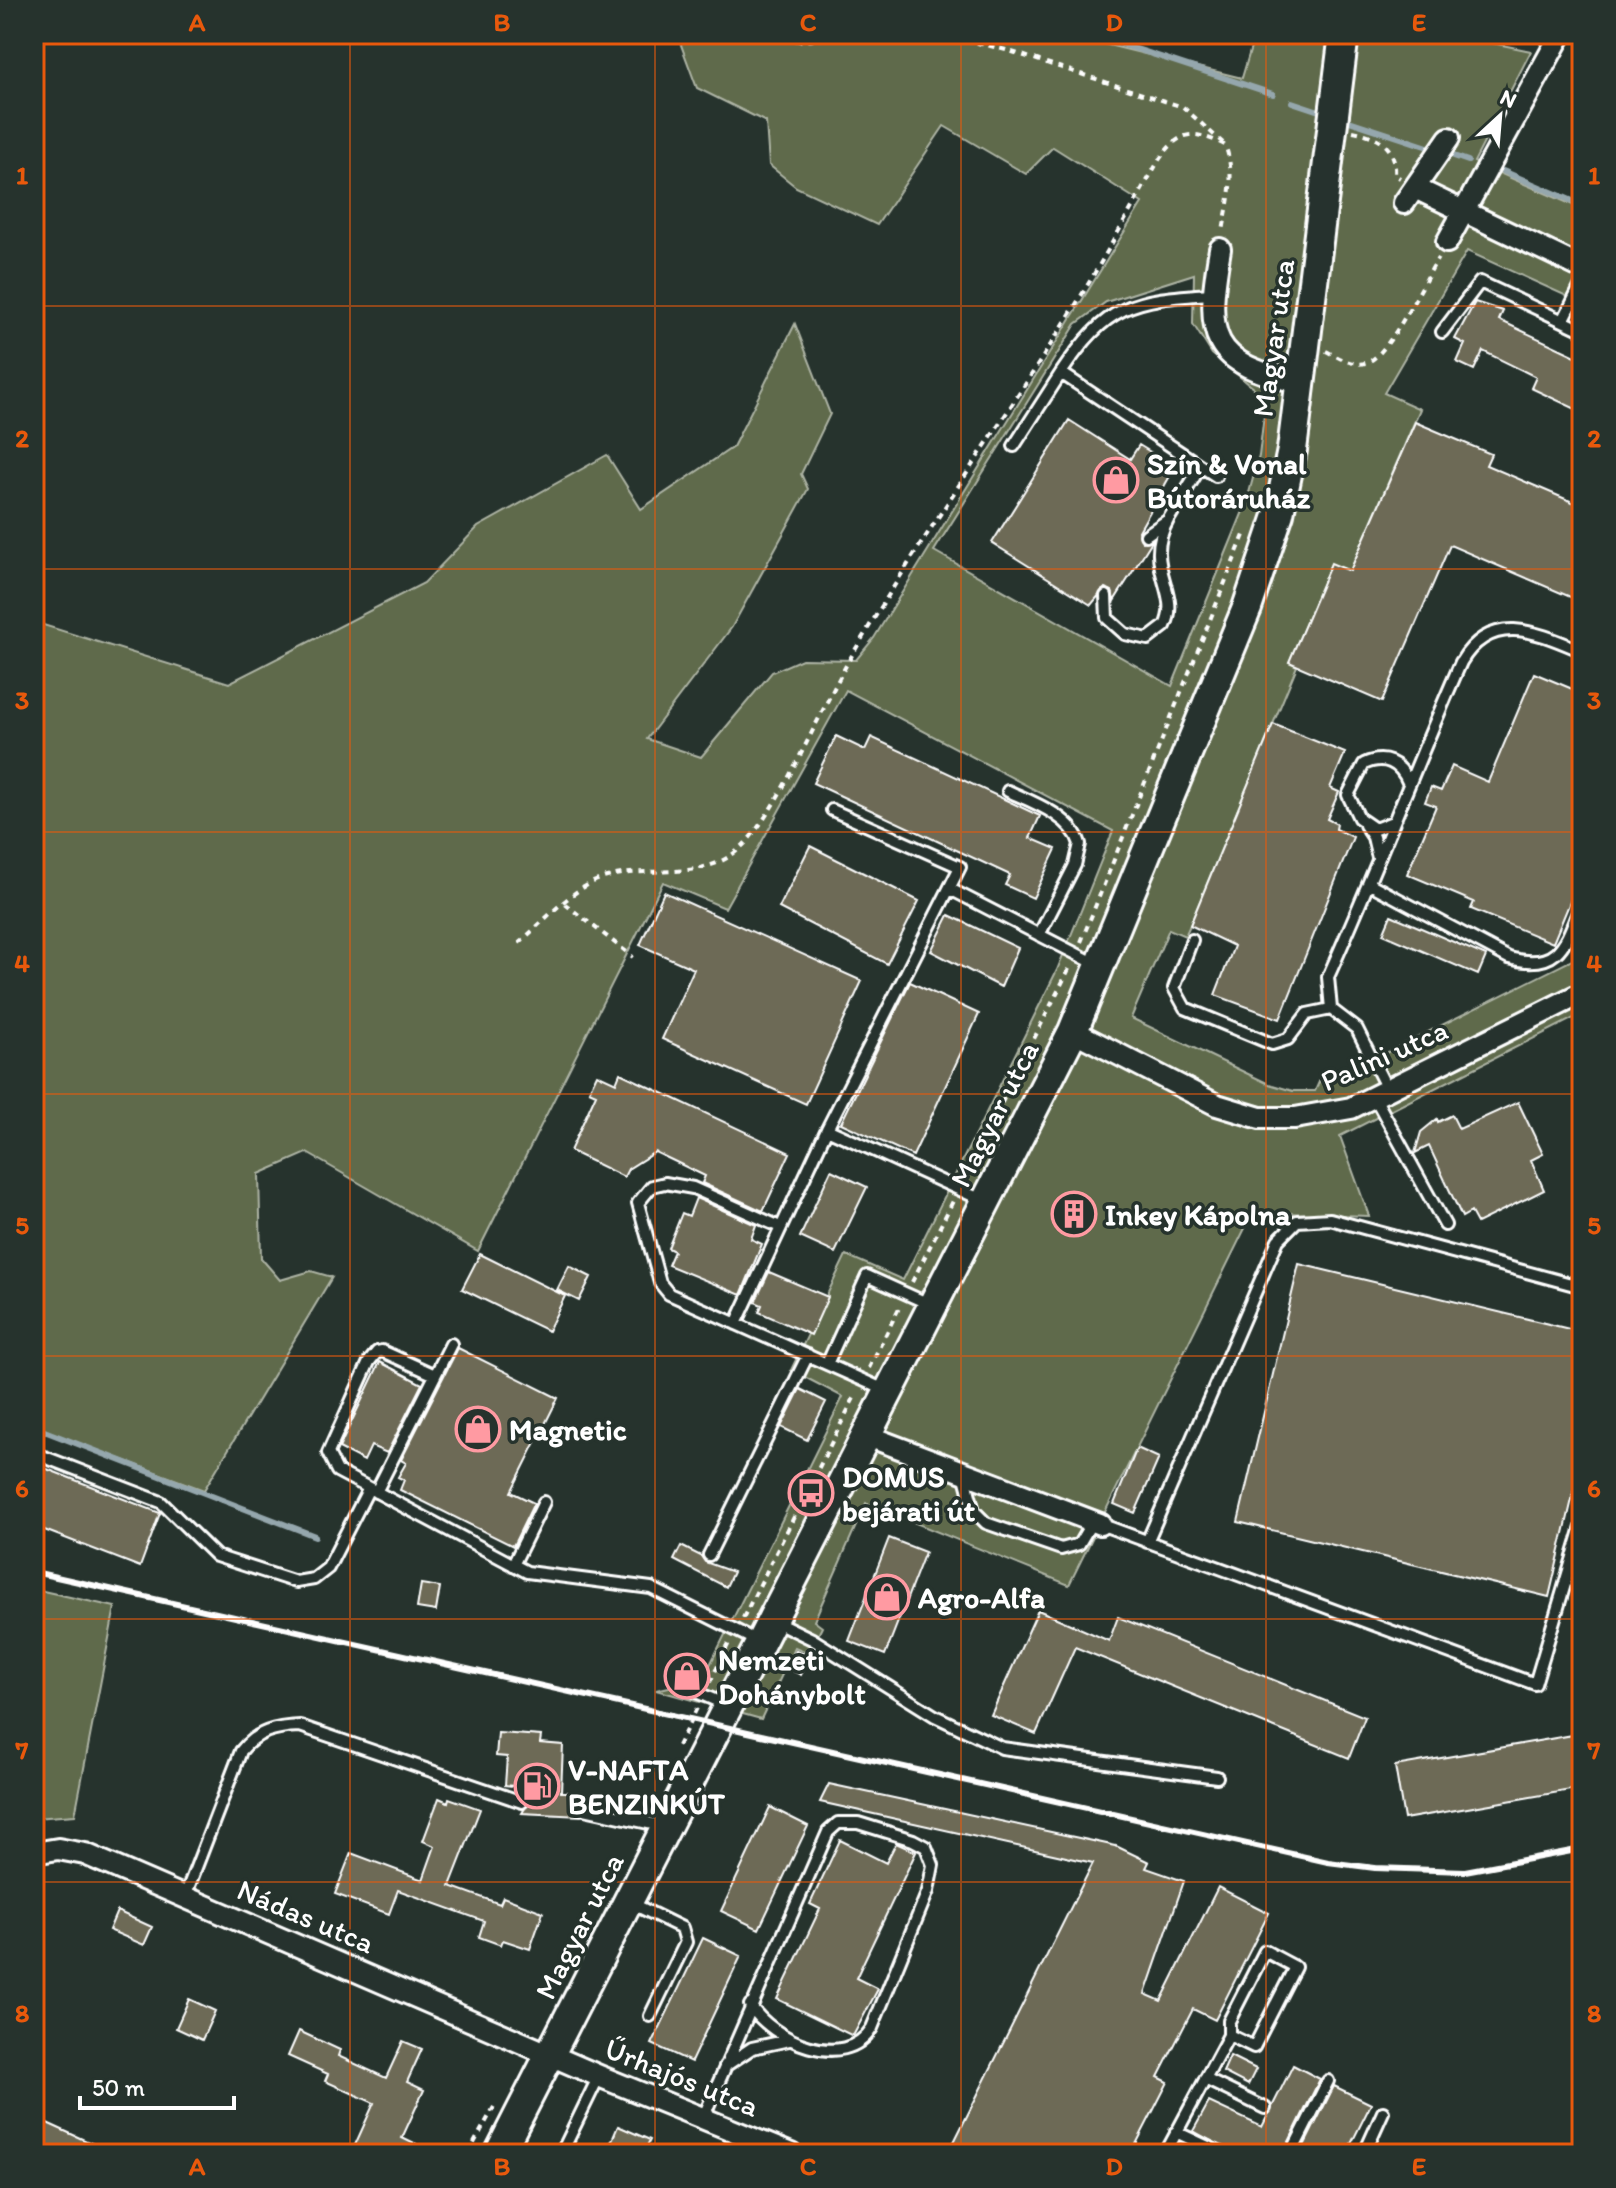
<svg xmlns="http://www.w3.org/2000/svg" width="1616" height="2188" viewBox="0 0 1616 2188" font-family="Itim,sans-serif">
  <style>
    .green { fill: #5e6a4b; stroke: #aeb4a5; stroke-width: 2; fill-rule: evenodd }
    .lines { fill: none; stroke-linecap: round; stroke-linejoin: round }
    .stream { stroke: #95a7ad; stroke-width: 6 }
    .building { fill: #6d6a56; stroke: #fff; stroke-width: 2 }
    .service-casing { stroke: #fff; stroke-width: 16 }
    .minor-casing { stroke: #fff; stroke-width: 26 }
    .secondary-casing { stroke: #fff; stroke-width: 34 }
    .path { stroke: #fff; stroke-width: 4; stroke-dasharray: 6 6; stroke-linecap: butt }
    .service { stroke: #26332d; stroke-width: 10 }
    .minor { stroke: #26332d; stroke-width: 20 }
    .secondary { stroke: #26332d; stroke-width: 28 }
    .rail { stroke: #fff; stroke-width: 6 }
    .grid { fill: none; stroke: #e8590c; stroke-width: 2; stroke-opacity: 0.55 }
    .labels { text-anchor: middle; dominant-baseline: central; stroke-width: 7; stroke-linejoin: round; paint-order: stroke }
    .street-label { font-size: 30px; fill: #fff; stroke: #26332d }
    .poi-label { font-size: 30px; font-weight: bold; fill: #fff; stroke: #26332d; text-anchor: start }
    .neatline { fill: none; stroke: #e8590c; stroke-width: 3 }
    .grid-label { font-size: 26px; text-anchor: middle; font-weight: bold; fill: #e8590c }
  </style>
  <rect width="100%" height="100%" fill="#26332d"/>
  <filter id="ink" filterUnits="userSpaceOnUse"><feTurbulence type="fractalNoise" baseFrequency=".0125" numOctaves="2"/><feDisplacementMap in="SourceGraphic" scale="16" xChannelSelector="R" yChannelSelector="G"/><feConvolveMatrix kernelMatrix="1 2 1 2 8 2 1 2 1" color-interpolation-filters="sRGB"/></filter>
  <g filter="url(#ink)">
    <path class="green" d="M677,34H1064L1242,78L1255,34H1449L1531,51L1474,162L1582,209V303L1467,251L1384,393L1420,409L1350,571L1331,564L1289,662L1297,666L1190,925L1185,936L1169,929L1131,1018L1269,1084L1293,1091H1315L1323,1073L1338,1077L1582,955V1014L1340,1136L1369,1216L1253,1212L1069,1585L866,1503L814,1621L822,1627L809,1653L795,1647L761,1719L656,1690L703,1679L843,1397L791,1370L846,1255L903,1280L1057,970L1113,831L846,690L725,908L663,882L478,1251L307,1153L259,1174L261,1258L280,1280L311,1271L332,1277L204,1490L34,1427V622L229,683L424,583L478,527L607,455L641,509L733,447L795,324L830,414L801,474L808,489L732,627L647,739L701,757L772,672L802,659L856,660L874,638L1142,203L1053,147L1026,174L944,126L877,225L796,187L769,165L766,122L697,88ZM1194,274L1193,324L1212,354L1266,398L1259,456L1246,504L1172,686L934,551L1076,324L1106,302Z
      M34,1589L115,1607L75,1815L34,1818Z"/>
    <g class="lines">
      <path class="stream" d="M1091,34L1273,94
        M1292,102L1325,113
        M1340,118L1428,147
        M1448,154L1468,161
        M1503,171L1582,205
        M34,1427L315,1536"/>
    </g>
    <path class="building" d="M1475,302L1503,311L1499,320L1582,359V412L1531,388L1536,377L1483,351L1474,370L1457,362L1465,344L1455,339Z
      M1069,420L1130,459L1139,445L1175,467L1139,531L1142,542L1152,541L1114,601L1112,591L1105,588L1091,605L992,543Z
      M1415,422L1491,454L1486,465L1582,506V602L1450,545L1382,702L1289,662L1331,563L1350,571Z
      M1534,673L1582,693V887L1577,885L1553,943L1471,909L1474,902L1407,874L1436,806L1425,802L1431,787L1441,791L1452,766L1488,782Z
      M1273,724L1345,753L1330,788L1339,792L1327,819L1337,824L1336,829L1353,837L1280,1019L1215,995L1234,946L1190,925Z
      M836,736L865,750L871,737L1040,816L1030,838L1056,849L1033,898L1005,885L1010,875L813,783Z
      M810,846L919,901L887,964L779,908Z
      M664,892L862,981L806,1104L662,1039L694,969L640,945Z
      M949,915L1018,948L1001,987L931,951Z
      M1391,915L1486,956L1478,975L1383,934Z
      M910,982L979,1014L913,1156L841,1123Z
      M620,1073L790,1153L763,1211L702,1183L705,1176L655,1152L628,1169L624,1177L570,1151L596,1094L589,1091L597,1074L616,1083Z
      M1518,1102L1543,1154L1531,1160L1544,1190L1477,1223L1471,1212L1462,1217L1429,1146L1415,1153L1421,1132L1437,1119L1438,1122L1452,1115L1459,1129Z
      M831,1170L867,1187L835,1253L800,1237Z
      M1057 1214a17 17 0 1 1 34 0a17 17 0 1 1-34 0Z
      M696,1198L756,1225L751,1239L762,1244L741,1295L668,1265L674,1251L668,1248L682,1213L689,1216Z
      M480,1254L565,1296L548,1331L462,1289Z
      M1299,1264L1582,1332V1457L1549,1597L1238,1522Z
      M569,1266L591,1277L579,1301L557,1290Z
      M769,1272L828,1297L811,1335L759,1312L762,1305L755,1302Z
      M458,1348L558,1398L511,1492L534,1503L513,1546L400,1490L404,1480L398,1477L406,1463L401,1460Z
      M380,1362L422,1384L387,1453L371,1446L364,1461L339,1448Z
      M800,1389L826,1402L807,1440L781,1427Z
      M1137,1448L1159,1458L1135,1513L1114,1504Z
      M34,1464L160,1513L140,1567L34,1526Z
      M889,1538L925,1552L885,1655L849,1641Z
      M681,1546L701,1556L705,1562L733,1572L726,1587L674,1560Z
      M421,1584L440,1587L436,1611L417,1608Z
      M1038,1610L1109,1641L1118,1617L1365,1717L1349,1758L1075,1647L1036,1734L991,1715Z
      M796,1650L810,1657L801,1675L787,1668Z
      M498,1733L541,1736L540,1743L563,1745L561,1792H580V1800L572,1807L580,1816L522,1813L530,1800L522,1794V1787L505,1785L507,1757L496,1756Z
      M1573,1735L1582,1788L1404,1819L1395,1766Z
      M829,1784L1116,1846L1149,1862L1146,1868L1184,1881L1145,1994L1161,2001L1218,1887L1269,1913L1215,2020L1193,2009L1158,2077L1168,2082L1131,2154H948L1093,1863L820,1802Z
      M439,1798L448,1802L449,1798L480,1809L450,1886L500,1904L503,1897L543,1912L530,1949L503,1940L501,1945L479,1937L484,1921L398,1890L389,1914L335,1894L351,1853L423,1880L435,1846L423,1841Z
      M770,1807L808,1826L759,1929L721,1911Z
      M840,1840L886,1863L896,1843L916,1852L856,1978L878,1989L853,2036L777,1999L820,1909L810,1904Z
      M117,1911L152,1927L144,1945L109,1930Z
      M703,1938L741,1956L691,2062L652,2044Z
      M189,1999L215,2011L202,2040L176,2028Z
      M299,2031L340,2050L338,2056L386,2078L403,2041L422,2049L407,2082L424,2090L402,2138L435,2154H351L374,2103L325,2081L328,2074L288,2056Z
      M1230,2056L1256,2069L1248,2085L1223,2072Z
      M1293,2065L1320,2079L1283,2154L1231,2152L1193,2131L1209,2102L1262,2127Z
      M1334,2086L1371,2104L1346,2154H1300Z
      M34,2117L115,2154H45L34,2149Z
      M618,2126L650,2140L643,2154H606Z"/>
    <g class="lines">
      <g class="service-casing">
        <path id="service" d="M1212,294C1132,299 1107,304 1061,373L1216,476
          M1563,321L1582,283
          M1442,332L1480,282L1582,330
          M1014,446L1061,373
          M1146,535L1168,520L1201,466
          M1106,596L1107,618L1125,634L1148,639L1165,626C1182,592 1142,566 1168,520
          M1008,791C1032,802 1072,816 1080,844L1075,865L1039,935
          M1393,822L1375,829L1359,818L1348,795L1364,764C1384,755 1400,762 1408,782
          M1365,825L1373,837L1378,858
          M1370,884L1509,958C1561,972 1566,941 1582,902
          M950,889L1098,965
          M1192,940L1174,988L1185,1008L1272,1044L1288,1039L1307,1014L1331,1009
          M1388,1091L1357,1029L1331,1009L1328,977C1375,873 1415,766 1461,662C1492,610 1539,633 1582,651
          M1375,1098L1445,1225
          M827,1129L982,1200
          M780,1227L693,1188L665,1183L652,1186L638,1203L660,1283L669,1294L885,1390
          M736,1324L827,1129L960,867L832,810
          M827,1364L867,1276L929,1304
          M34,1453L161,1502L216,1556L296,1582L314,1579L328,1568L369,1488L337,1471L328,1453L369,1362L377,1352L382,1351L435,1375
          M964,1473L974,1511L986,1523L1061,1549L1079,1544L1092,1522
          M369,1488L527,1572L651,1588L759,1642
          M376,1492L451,1344
          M1100,1524L1535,1684L1582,1527
          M1147,1542L1278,1240L1297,1221L1330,1219L1582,1287
          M709,1555L808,1355
          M513,1565L544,1502
          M775,1621L812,1639L935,1716L1002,1748L1217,1777
          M687,1688L726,1705
          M580,1808L662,1826
          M185,1896L241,1751C257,1731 275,1727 300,1726L522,1802
          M631,1903L682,1928L686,1942L650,2016
          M725,2066L752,2048L789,2040
          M1205,2079L1265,2108
          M703,2118L828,1832L838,1823H858L913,1840L926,1847L933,1865L928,1891L872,2028C844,2073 772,2040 750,2005
          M1176,2132L1223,2154
          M561,2154L599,2076
          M1165,2154L1229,2035V2021L1265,1951L1295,1967L1254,2047L1229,2035
          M1291,2154L1328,2081
          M1364,2154L1383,2112"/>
      </g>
      <g class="minor-casing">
        <path id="minor" d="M1415,188L1582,268
          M1404,203L1449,138
          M1447,242L1561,34
          M1220,249C1205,337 1208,364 1303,383
          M1073,1031L1217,1105L1260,1118H1295L1351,1108L1582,993
          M868,1436L1100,1524
          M34,1853L58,1849L85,1854L599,2076L791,2154"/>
      </g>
      <g class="secondary-casing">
        <path id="secondary" d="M499,2154L1073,1031L1247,608L1279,513L1292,450L1344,34"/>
      </g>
      <path class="path" d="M760,34C790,44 819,41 849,34
        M942,34L1006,50L1183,107L1223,143
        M1353,131C1379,136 1397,147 1395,175L1400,178
        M1326,351C1338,357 1355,368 1368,362C1390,353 1424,281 1438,258
        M565,904L633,957
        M1081,942L1246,530
        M519,943C546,920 575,883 611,876C653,866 702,881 738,850C777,817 822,705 851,657C922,536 1004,421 1078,301C1106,255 1132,207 1159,160C1181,129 1193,130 1225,145C1236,173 1228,203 1223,231
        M964,1178L1071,965
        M912,1282L953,1201
        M869,1368L901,1304
        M743,1618L856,1394
        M710,1682L729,1643
        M678,1746L697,1708
        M468,2154L494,2107"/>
      <use href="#service" class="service"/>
      <use href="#minor" class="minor"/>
      <use href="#secondary" class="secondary"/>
      <path class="rail" d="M34,1572L1328,1862L1375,1868L1465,1871L1582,1849"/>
    </g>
  </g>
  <path class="grid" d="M350,34V2154M655,34V2154M961,34V2154M1266,34V2154M34,306H1582M34,569H1582M34,832H1582M34,1094H1582M34,1356H1582M34,1619H1582M34,1882H1582"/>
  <defs>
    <g id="shop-ring" transform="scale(2.3)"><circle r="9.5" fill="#26332d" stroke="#ff9aa2" stroke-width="1.5"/><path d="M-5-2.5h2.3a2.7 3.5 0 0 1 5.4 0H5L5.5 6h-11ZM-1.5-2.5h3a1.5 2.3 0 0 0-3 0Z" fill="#ff9aa2"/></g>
    <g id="building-ring" transform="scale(2.3)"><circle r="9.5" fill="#26332d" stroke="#ff9aa2" stroke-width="1.5"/><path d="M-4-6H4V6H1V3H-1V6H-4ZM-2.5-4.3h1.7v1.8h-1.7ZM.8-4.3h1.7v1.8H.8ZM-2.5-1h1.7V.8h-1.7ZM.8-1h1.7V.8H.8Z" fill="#ff9aa2"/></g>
    <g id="bus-ring" transform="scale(2.3)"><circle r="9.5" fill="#26332d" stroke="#ff9aa2" stroke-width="1.5"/><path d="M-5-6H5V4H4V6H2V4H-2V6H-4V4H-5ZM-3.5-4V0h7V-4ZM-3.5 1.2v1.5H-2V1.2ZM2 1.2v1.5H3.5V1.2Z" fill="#ff9aa2"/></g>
    <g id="fuel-ring" transform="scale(2.3)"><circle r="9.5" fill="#26332d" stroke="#ff9aa2" stroke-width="1.5"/><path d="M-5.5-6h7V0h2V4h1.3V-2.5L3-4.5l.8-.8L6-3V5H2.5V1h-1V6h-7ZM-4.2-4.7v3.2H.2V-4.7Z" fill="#ff9aa2"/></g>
  </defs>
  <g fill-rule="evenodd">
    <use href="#shop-ring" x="1116" y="480"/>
    <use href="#building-ring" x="1074" y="1214"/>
    <use href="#shop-ring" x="478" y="1429"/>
    <use href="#bus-ring" x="811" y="1493"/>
    <use href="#shop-ring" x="887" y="1597"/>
    <use href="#shop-ring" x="687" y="1676"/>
    <use href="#fuel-ring" x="537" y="1786"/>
  </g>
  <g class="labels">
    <g class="street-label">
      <text transform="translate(1273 338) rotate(-82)">Magyar utca</text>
      <text transform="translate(1384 1055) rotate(-24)">Palini utca</text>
      <text transform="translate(994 1114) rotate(-63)">Magyar utca</text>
      <text transform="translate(306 1916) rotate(23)">Nádas utca</text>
      <text transform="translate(579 1926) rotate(-63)">Magyar utca</text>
      <text transform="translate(682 2077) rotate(22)">Űrhajós utca</text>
    </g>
    <g class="poi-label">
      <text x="1147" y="463">Szín &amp; Vonal<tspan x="1147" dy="34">Bútoráruház</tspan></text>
      <text x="1105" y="1214">Inkey Kápolna</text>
      <text x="509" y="1429">Magnetic</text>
      <text x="842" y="1476">DOMUS<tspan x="842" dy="34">bejárati út</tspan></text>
      <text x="918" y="1597">Agro-Alfa</text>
      <text x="718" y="1659">Nemzeti<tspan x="718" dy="34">Dohánybolt</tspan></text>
      <text x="568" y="1769">V-NAFTA<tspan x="568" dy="34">BENZINKÚT</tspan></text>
    </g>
  </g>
  <rect width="1616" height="2188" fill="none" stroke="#26332d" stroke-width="88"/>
  <g transform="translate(1500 116) rotate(26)" stroke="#26332d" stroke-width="6" paint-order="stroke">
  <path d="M0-6L14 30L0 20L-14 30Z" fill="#ffffff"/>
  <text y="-12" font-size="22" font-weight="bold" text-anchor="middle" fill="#ffffff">N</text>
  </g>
  <path d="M80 2096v12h154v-12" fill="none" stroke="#ffffff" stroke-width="4"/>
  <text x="92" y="2096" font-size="24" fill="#ffffff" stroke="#26332d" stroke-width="6" paint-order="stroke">50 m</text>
  <rect x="44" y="44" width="1528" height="2100" class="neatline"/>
  <g class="grid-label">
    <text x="197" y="31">A</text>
    <text x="502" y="31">B</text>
    <text x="808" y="31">C</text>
    <text x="1114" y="31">D</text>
    <text x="1419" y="31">E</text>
    <text x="22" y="184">1</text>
    <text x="1594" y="184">1</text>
    <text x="22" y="447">2</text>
    <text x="1594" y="447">2</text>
    <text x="22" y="709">3</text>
    <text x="1594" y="709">3</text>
    <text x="22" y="972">4</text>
    <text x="1594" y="972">4</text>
    <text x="22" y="1234">5</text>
    <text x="1594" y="1234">5</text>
    <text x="22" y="1497">6</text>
    <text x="1594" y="1497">6</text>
    <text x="22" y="1759">7</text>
    <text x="1594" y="1759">7</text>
    <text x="22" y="2022">8</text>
    <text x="1594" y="2022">8</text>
    <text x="197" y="2175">A</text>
    <text x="502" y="2175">B</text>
    <text x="808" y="2175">C</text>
    <text x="1114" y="2175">D</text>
    <text x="1419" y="2175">E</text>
  </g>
</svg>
